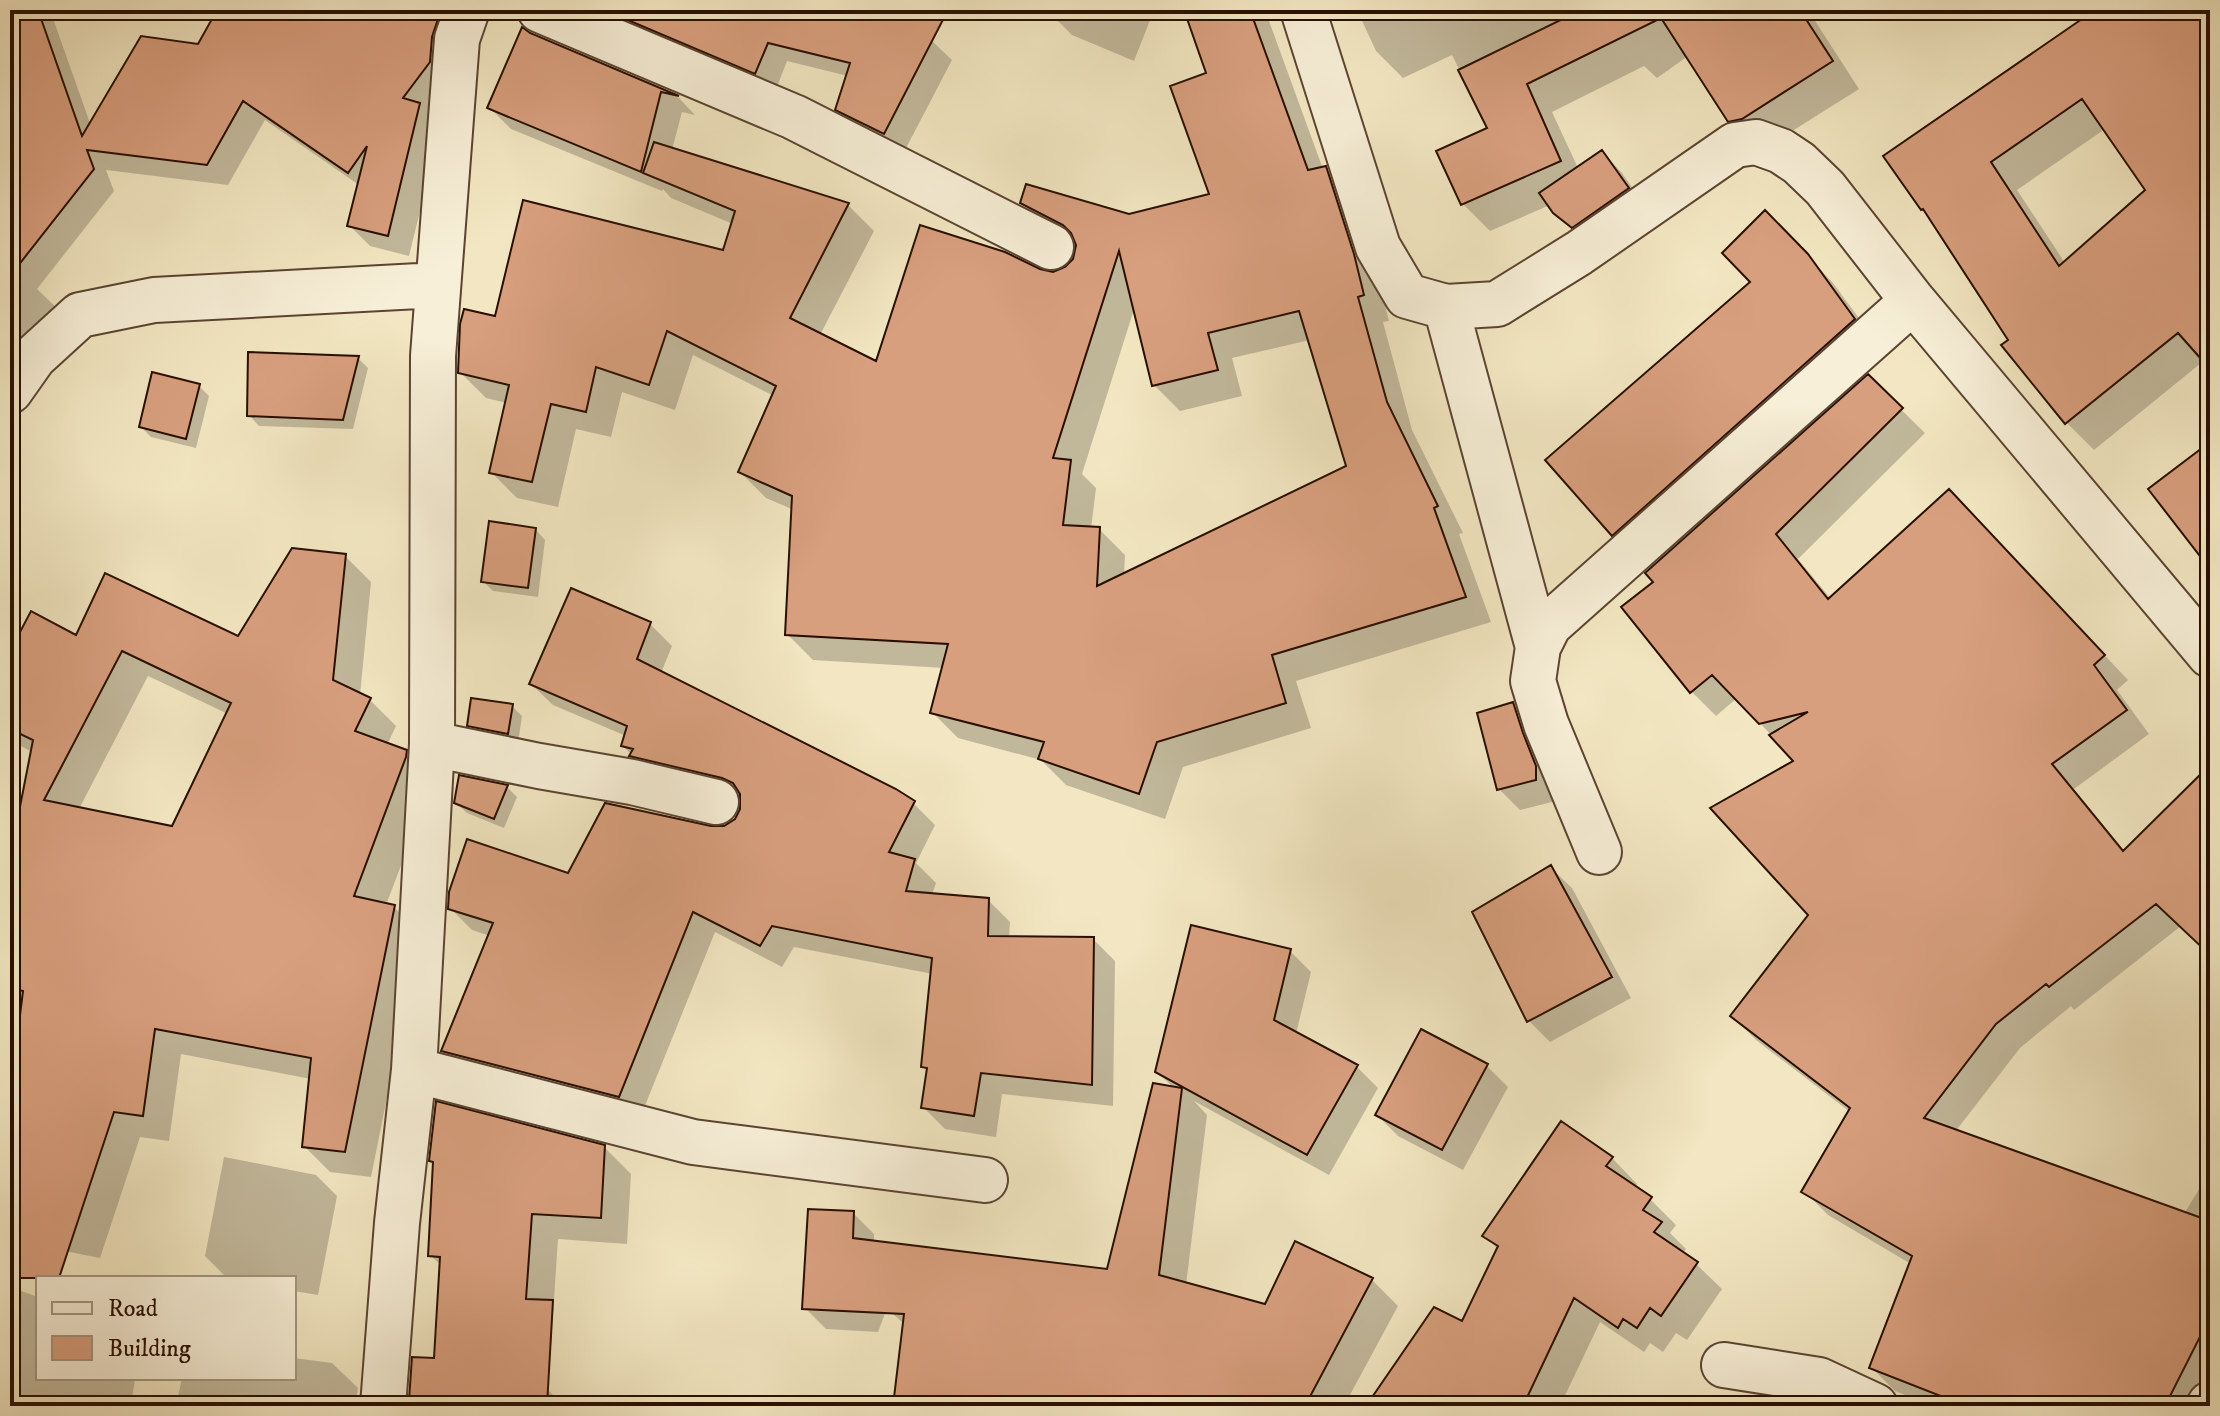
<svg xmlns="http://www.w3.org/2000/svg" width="2220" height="1416" viewBox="0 0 2220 1416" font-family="'IM FELL DW Pica',serif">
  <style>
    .shadow { fill: #0003; fill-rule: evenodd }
    .building { fill: #d89f7e; stroke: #290e01; stroke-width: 2; fill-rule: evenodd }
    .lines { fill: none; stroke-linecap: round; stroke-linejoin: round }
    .minor-casing { stroke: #5b4431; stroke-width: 48 }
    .minor { stroke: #f7efd7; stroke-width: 44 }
  </style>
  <rect width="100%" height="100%" fill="#f2e7c2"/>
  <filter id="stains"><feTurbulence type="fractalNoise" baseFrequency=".0025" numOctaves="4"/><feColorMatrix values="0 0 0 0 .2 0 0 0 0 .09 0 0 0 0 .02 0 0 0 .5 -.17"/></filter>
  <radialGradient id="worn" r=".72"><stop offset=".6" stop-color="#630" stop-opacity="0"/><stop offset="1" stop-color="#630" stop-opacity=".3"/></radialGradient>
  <path class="shadow" d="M10,10H50L91,126L200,46L220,10H476L451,83L428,113L441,126L409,256L370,246L349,225L359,185L265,120L228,185L106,170L114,191L37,289L62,313L10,360Z
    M581,10H853L859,16L932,41L952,60L904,152L857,129L837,109L848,76L787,61L775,92Z
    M1047,10H1154L1134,61L1072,35Z
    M1186,10H1265L1323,169L1325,168L1351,194L1379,282L1389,321L1383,322L1412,430L1463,533L1459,534L1491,622L1296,681L1311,728L1183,767L1165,819L1066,785L1041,760L958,738L932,712L944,668L813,660L787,634L794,510L766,498L740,472L774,396L693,355L675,410L622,392L611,437L576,429L558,507L517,498L491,472L507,403L486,398L460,372L497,319L724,252L733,224L671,198L663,189L662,191L511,129L490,108L529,35L678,97L695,115L682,112L672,150L848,205L874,231L820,335L877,364L1039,271L1053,274L1066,269L1075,260L1078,244L1048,229L1022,203L1129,216L1212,196L1209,74ZM1135,306L1154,385L1180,411L1242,396L1232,358L1310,340L1348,468L1124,575L1125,555L1099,529H1091L1096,488L1082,474Z
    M1357,10H1808L1859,89L1770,145L1757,148L1729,120L1688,56L1657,78L1644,66L1552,112L1578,168L1602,152L1622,173L1648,210L1581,232L1550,205L1490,231L1463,204L1489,129L1452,55L1403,78L1376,51Z
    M2098,10H2210V364L2206,359L2094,450L2066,422L1932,218L1923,209ZM2105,129L2147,190L2065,263L2017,190Z
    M1790,237L1833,283L1879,345L1638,559L1613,534L1753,282Z
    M358,358L368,368L353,429L259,426L249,415Z
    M1868,377L1925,433L1798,559L1831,599L1973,516L2128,680L2117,690L2149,734L2074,789L2125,852L2210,776V954L2181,926L2074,1010L2071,1006L2020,1048L1955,1132L2184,1214L2210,1171V1387L2200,1406H1932L1895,1391L1871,1367L1911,1264L1828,1215L1804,1191L1850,1112L1756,1040L1732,1016L1810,915L1796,762L1737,698L1716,716L1692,692L1624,608L1656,582Z
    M199,386L209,396L196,448L151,437L141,427Z
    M535,529L545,540L538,597L493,591L483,581Z
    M345,556L371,582L360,695L370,700L396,726L387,745L406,752L432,778V784L386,905L394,907L420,933L371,1177L330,1172L304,1146L311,1079L181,1054L169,1141L140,1137L100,1258L14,1241L10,1237V1147L23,1009L10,1006V865L32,752L10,740V655L77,638H239ZM148,676L228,714L173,828L79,809Z
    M650,624L672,646L661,673L913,803L935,825L916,863L936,883L932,895L988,900L1010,922L1009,938L1093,939L1115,961L1113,1106L1002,1094L996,1137L945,1129L924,1108L929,1072L923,1066L933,974L794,947L782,967L715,932L640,1118L465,1072L443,1051L490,936L472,930L450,908L569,876L711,828H725L736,820L742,809V798L654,777L623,746L626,736L553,705L531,684Z
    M1513,705L1534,726L1556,801L1520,810L1499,789Z
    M512,706L522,716L518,743L479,735L469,725Z
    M507,787L517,797L504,828L467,813L456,803Z
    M1551,868L1572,888L1631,998L1550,1042L1529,1021Z
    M1290,951L1311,972L1296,1034L1357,1067L1378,1088L1329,1175L1194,1101L1207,1115L1186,1285L1266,1306L1296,1244L1372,1280L1398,1306L1344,1406H923L905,1325L892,1313L893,1292L878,1332L826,1329L805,1308L853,1213L874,1234V1242L1109,1271L1174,1088L1157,1072Z
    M1487,1066L1508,1087L1463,1170L1398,1136L1377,1115Z
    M604,1147L631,1174L627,1244L558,1239L551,1345L466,1328L442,1266L430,1255L435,1164L431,1160Z
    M224,1157L316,1175L337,1196L318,1295L294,1291V1278L226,1277L205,1256Z
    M1612,1158L1637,1184L1634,1188L1650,1199L1676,1225L1670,1233L1686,1249L1682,1254L1696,1264L1722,1289L1687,1340L1676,1333L1663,1352L1650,1343L1644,1352L1600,1322L1560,1406H1368L1463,1324L1498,1249L1485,1236Z
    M10,1287L38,1297V1378H135L131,1406H10Z
    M294,1358L332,1363L358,1388L355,1406H176L182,1378H294Z
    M423,1374L547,1389L564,1406H420Z
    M658,1400L711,1406H657Z"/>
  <path class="building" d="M10,10H38L82,136L141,36L198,44L217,10H441L432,37L430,62L403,98L420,103L388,236L347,226L367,146L348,173L243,101L207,165L87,150L94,169L10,276Z
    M604,10H948L884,134L835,110L850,63L768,43L755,74Z
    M1184,10H1250L1308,170L1326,166L1354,254L1364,295L1358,297L1387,402L1438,506L1434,508L1466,597L1272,655L1286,703L1157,742L1139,794L1038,759L1044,742L930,713L948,644L785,635L792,496L738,472L776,386L667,331L649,385L596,367L586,412L551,404L532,482L489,473L509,385L458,373L460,324L464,309L495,316L523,200L723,250L735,211L643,173L654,142L849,203L790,318L876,361L920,225L1005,252L1040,269L1053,272L1065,267L1073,259L1076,245L1071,233L1063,225L1020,203L1026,184L1129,214L1209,194L1170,86L1206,73ZM1119,251L1152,386L1218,370L1208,333L1299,311L1346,466L1097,586L1100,527L1063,525L1071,460L1053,458Z
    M1581,10H1800L1833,61L1742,119L1728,122L1661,18L1527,84L1561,161L1461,205L1436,151L1487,128L1458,70Z
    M2095,10H2210V369L2178,333L2065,424L2001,345L2008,340L1923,209L1921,210L1883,156ZM2082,99L2145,190L2059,266L1991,162Z
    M522,27L530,33L679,96L661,92L641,172L487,108Z
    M1602,150L1629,188L1572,228L1553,213L1539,193Z
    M1765,210L1808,254L1855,319L1612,536L1545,460L1750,282L1722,253Z
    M248,352L359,356L343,420L247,416Z
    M152,372L200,384L186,439L139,427Z
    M1868,374L1903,408L1776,534L1828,599L1949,489L2105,655L2094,665L2127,710L2052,764L2123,851L2210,765V955L2156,904L2049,987L2046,984L1996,1024L1924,1118L2210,1221V1317L2165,1406H1966L1869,1368L1912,1256L1801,1192L1850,1108L1730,1016L1808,915L1710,808L1793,761L1769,735L1808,712L1759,724L1712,675L1690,693L1621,607L1653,582L1645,573Z
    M2210,442V569L2148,489Z
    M489,521L536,528L528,588L481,582Z
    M292,548L346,554L333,680L371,698L355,731L407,750L406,757L354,896L395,905L345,1152L302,1147L311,1058L155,1029L143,1116L114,1112L59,1278H10V1095L23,991L10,988V858L33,740L10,729V651L31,611L76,635L105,573L238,636ZM122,651L231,703L172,826L44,800Z
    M571,588L651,622L637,659L896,789L915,801L889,852L915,859L906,891L989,898L988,936L1094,937L1092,1085L981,1073L974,1116L921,1108L927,1068L921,1067L932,958L772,926L760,946L693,912L619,1097L441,1051L493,923L448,909L449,892L467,839L568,873L605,803L711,826H724L735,819L740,809V794L733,783L722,778L629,756L633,749L621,746L627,726L529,684Z
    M471,698L513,704L508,734L467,726Z
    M1513,702L1523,733L1536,766V780L1497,790L1477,713Z
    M459,775L508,785L494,819L454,803Z
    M1551,865L1612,977L1527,1022L1472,912Z
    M1191,925L1291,949L1274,1020L1358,1065L1307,1155L1155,1072Z
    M1421,1029L1488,1064L1442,1150L1375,1115Z
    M1153,1083L1182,1088L1159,1275L1265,1304L1295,1241L1373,1278L1305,1406H893L904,1314L802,1309L808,1209L854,1211L853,1238L1107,1269Z
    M436,1101L605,1145L601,1218L532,1214L526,1299L553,1300L547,1406L409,1400L412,1357L434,1358L440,1257L428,1256L433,1162L429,1161Z
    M1561,1121L1613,1157L1606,1166L1652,1197L1643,1210L1662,1222L1654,1232L1698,1262L1661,1316L1650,1308L1637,1328L1623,1319L1618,1328L1574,1298L1523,1406H1366L1434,1307L1462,1321L1498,1246L1482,1236Z"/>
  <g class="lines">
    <g class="minor-casing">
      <path id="minor" d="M540,10L794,117L1051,247
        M1303,10L1378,247L1407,296L1446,307L1497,304L1579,253L1735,145L1756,142L1781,151L1799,163L1825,188L1913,301L2210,655
        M1446,307L1538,647
        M10,391L34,357L80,315L154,300L438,285
        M432,744L539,766L632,782L716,802
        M1599,852L1546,724L1533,681L1538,647L1549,625L1913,301
        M414,1070L693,1142L985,1180
        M1724,1365L1819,1380L1875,1406
        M383,1406L397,1223L414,1070L432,744L433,356L457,39L467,10
        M2209,1406L2210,1404"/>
    </g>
    <use href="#minor" class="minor"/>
  </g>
  <rect width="2220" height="1416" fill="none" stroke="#f2e7c2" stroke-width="40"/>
  <rect x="12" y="12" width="2196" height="1392" fill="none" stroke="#290e01" stroke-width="4"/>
  <rect x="20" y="20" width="2180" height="1376" fill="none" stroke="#290e01" stroke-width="2"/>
  <rect x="36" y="1276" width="260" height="104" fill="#f7efd7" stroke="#a59581" stroke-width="2"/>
  <rect x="52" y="1302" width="40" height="12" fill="#f7efd7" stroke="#a59581" stroke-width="2"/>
  <text x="108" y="1316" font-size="24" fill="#290e01">Road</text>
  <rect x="52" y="1336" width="40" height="24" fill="#d89f7e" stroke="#a59581" stroke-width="2"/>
  <text x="108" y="1356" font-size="24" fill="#290e01">Building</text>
  <rect width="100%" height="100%" filter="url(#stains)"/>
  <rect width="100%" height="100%" fill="url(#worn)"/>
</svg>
